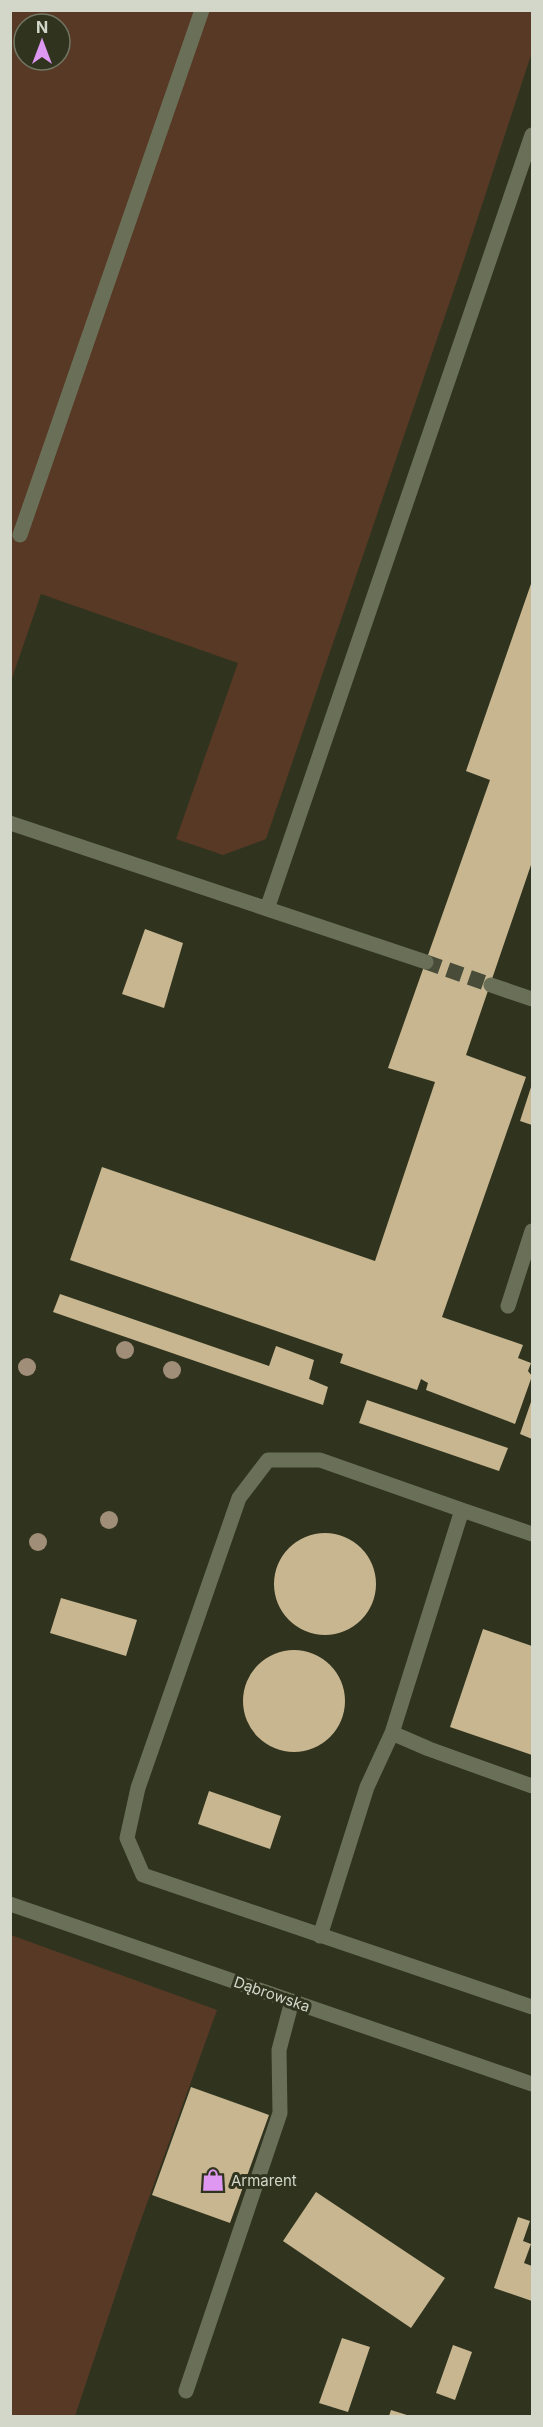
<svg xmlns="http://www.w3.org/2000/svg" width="543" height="2427" viewBox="0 0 543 2427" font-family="Inter,sans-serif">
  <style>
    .green { fill: #583925; fill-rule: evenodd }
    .building { fill: #c7b690 }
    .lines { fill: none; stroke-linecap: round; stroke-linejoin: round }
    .minor-tunnel { stroke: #484c38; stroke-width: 15; stroke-dasharray: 15 8; stroke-linecap: butt }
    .minor { stroke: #6a7058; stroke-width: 15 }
    .tree { fill: #a08e78 }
    .labels { text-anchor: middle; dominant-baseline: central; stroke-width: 6; stroke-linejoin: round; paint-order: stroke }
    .street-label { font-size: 15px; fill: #d3d7c9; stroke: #30341f }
    .poi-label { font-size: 15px; fill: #d3d7c9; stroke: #30341f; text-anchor: start }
  </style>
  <rect width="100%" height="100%" fill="#30341f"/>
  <path class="green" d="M11,11H532V52L461,269L266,839L223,855L176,839L238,663L41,594L11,681ZM24,24H60V60H24Z
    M11,1935L217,2010L138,2228L75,2416H11Z"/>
  <path class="building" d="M532,581V862L466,1055L526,1077L442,1317L523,1345L518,1358L531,1363L528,1371L532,1376L515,1424L426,1390L428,1383L421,1379L417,1390L340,1363L343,1354L70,1260L102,1167L375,1261L435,1082L388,1068L490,780L466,771Z
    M145,929L183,943L164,1008L122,994Z
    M532,1084V1125L520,1121Z
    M60,1294L269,1366L276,1346L314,1360L309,1379L328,1387L323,1405L53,1312Z
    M532,1399V1439L520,1434Z
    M367,1400L508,1448L499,1471L359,1423Z
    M274 1584a51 51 0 1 1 102 0a51 51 0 1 1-102 0Z
    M61,1598L137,1620L126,1656L50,1633Z
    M483,1629L532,1646V1755L450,1727Z
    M243 1701a51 51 0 1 1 102 0a51 51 0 1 1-102 0Z
    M209,1791L281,1816L270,1849L198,1824Z
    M191,2087L269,2115L230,2223L152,2195Z
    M316,2192L445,2278L411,2328L283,2241Z
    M518,2217L530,2221L523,2241L531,2244L524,2263L532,2266V2301L494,2288Z
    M342,2338L370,2347L348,2412L319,2403Z
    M453,2345L472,2352L455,2400L436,2393Z
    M391,2410L410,2416H389Z"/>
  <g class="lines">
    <path class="minor-tunnel" d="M426,962L491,985"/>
    <path class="minor" d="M20,535L202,10
      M10,823L426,962
      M267,909L532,135
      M491,985L532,999
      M508,1306L532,1231
      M462,1510L532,1534
      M532,1786L429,1749L392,1733L462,1510L320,1460H268L239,1498L138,1788L127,1838L143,1875L532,2007
      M10,1904L532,2084
      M320,1936L367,1787L392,1733
      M186,2391L280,2113L279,2050L292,2001"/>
  </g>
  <g class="tree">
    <circle cx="125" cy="1350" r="9"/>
    <circle cx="27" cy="1367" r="9"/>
    <circle cx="172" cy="1370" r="9"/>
    <circle cx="109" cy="1520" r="9"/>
    <circle cx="38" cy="1542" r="9"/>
  </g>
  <defs>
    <g id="shop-bare" transform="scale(1.8)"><path d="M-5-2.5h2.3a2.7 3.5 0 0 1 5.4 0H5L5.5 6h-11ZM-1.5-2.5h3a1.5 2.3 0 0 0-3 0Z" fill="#df98f2" stroke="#30341f" stroke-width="2.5" paint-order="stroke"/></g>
  </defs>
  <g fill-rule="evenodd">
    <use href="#shop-bare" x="213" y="2180"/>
  </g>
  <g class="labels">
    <g class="street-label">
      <text transform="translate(272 1994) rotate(19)">Dąbrowska</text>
    </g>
    <g class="poi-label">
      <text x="231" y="2180">Armarent</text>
    </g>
  </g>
  <rect width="543" height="2427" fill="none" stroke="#d3d7c9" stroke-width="24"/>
  <g transform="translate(42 42)"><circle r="28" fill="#30341f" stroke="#717563" stroke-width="1.5"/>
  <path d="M0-4.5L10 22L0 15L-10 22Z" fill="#df98f2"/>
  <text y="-9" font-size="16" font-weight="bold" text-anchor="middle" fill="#d3d7c9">N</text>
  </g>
</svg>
